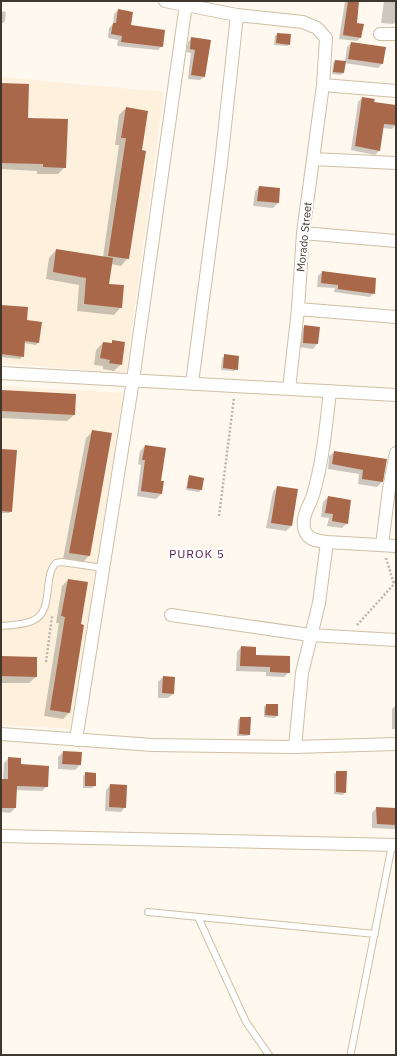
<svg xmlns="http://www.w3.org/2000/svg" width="397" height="1056" viewBox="0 0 397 1056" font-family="'IBM Plex Sans',sans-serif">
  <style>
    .built { fill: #fdf1dd }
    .shadow { fill: #0003 }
    .building { fill: #aa684a }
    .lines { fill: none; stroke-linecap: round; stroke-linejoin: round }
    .lane-casing { stroke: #cebfa6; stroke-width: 8 }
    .street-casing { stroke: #cebfa6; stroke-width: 14 }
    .path { stroke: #bcb5ab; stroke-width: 2.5; stroke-dasharray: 2 2; stroke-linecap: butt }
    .lane { stroke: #fff; stroke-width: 6 }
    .street { stroke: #fff; stroke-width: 12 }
    .labels { text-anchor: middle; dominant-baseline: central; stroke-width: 4; stroke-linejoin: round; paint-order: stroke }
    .street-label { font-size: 11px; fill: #3d372d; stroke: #fff }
    .neighbourhood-label { font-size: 12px; letter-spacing: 1px; fill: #541b45; stroke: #fff }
  </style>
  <rect width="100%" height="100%" fill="#fff8ee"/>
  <path class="built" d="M1,77L164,92L126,373L1,363Z
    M1,386L123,393L73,729L1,725Z"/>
  <path class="shadow" d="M345,1H358L356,23L361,37L357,41L339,39Z
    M384,1H396V22L393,24L381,23Z
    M118,10L130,25L162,46L158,50L117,46L118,40L108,38L109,28L113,24L114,14Z
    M1,11L6,12L5,21L3,23H1Z
    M278,34L289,44L287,46L274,45L275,36Z
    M192,38L204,77L200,80L188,79L191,53L186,52L188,42Z
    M351,43L385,48L382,64L378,68L344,63L343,73L341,75L332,74L333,63L335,61L345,62L347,47Z
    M1,84L65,167L58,174H37V171L1,169Z
    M362,98L373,103L396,107V125L392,129L382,128L379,151L375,155L351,150L358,102Z
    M126,108L128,258L121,266L111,264L108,285L121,307L114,315L77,311L79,285L46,279L49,258L56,250L103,257L119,145H115L119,115Z
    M259,187L278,203L273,208L253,206L255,192Z
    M322,272L374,293L370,297L334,292L335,288L317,287L318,276Z
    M1,306L26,320L38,343L36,345L24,343L23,356L20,359L1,357Z
    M305,326L317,344L313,349L299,347L300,331Z
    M113,342L121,364L114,371L103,369V366L94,365L96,350L103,343L110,344Z
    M225,356L237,369L234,371L221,370L222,358Z
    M1,391L74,415L67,421L1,418Z
    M93,431L111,434L89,556L83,562L63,559L86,438Z
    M145,446L160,482H163L161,494L156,499L137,496L141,465L138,464L140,451Z
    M1,450L11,511L9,513H1Z
    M334,452L386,460L382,482L377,487L358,484L359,474L328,469L329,456Z
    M190,476L201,490L199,492L186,490L188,478Z
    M277,487L297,490L291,526L286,531L266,528L273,492Z
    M328,497L347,523L342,528L327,526L329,518L321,517L323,502Z
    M68,580L80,625H83L69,713L63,719L44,716L59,623H56L62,586Z
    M241,647L255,656L289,672L284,677L266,676V672L236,671L237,652Z
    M1,657L36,677L29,683H1Z
    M163,677L173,694L168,698H158V682Z
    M266,705L277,716L274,718L264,717V707Z
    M395,706H396V729H392V709Z
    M240,718L249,734L247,736H237L238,720Z
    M63,752L80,765L75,770L58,769V757Z
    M9,758L47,786L42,791L15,790V808L10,813L1,812V780H3L4,763Z
    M337,772L345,792L343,795L334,794V774Z
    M86,773L95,786L92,788H83V776Z
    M110,785L125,807L121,812L105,811L106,790Z
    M376,808L396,809L395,829L372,828V813Z"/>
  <path class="building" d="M348,1H359L357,23L364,24L361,38L343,35Z
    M118,9L133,12L131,25L165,30L163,47L121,42L122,36L111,34L113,23H116Z
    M277,33L291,34L290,45L276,43Z
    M191,37L211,40L205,77L191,75L195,50L190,49Z
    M351,42L386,47L383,64L348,59Z
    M335,60L346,61L344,73L333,72Z
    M1,83L29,84L28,118L68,119L66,168L43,167V164L1,163Z
    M362,97L375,99L374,102L396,105V125L384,124L380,151L355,146Z
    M126,107L148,111L142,150L146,151L129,259L108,256L126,138H121Z
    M259,186L280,188L279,203L257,201Z
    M56,249L113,258L109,284L124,285L122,308L84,304L86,278L53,272Z
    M322,271L376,278L375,294L338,289V285L321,283Z
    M1,305L28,307L27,320L42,322L39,343L25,341L24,357L1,354Z
    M304,325L320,327L318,344L303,343Z
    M112,340L125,342L122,365L109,363L110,360L100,358L103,342L112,343Z
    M224,354L239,356L238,370L223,368Z
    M1,390L76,394L75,415L1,411Z
    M92,430L112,433L90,556L69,553Z
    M145,445L166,448L161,481H164L162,494L141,491L145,460H142Z
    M1,449L17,450L12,512L1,511Z
    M334,451L387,459L383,482L362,479L363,470L332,464Z
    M189,475L204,478L202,490L187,488Z
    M277,486L298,489L292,526L271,523Z
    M328,496L351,500L348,524L332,521L333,514L325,513Z
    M68,579L88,582L81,624L84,625L70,713L50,710L65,617L61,616Z
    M241,646L256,647V655L290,656V673L270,672V667L240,666Z
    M1,656L37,657V677L1,676Z
    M163,676L175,677L174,694L162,693Z
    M266,704H278V716L265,715Z
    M240,717H251L250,735L239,734Z
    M63,751L82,752L81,765L62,764Z
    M8,757L21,758V764L49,766L48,787L17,786L16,808H1V779H8Z
    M336,771H347L346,793L336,792Z
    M85,772L96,773V786H85Z
    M110,784L127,785L126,808L109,807Z
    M376,807L396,808V825L377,824Z"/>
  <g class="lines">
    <g class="lane-casing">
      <path id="lane" d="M1,626C11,625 23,625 32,621C55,612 42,577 56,563L62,562L103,568
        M148,912L375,934
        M198,917L246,1022L269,1055
        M351,1052L392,845"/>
    </g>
    <g class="street-casing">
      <path id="street" d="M165,1L237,15L303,22L317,28L326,38L323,85L303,233L298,309L289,389
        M380,34H396
        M323,85L396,91
        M313,159L396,163
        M303,233L396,241
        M298,309L396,317
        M1,373L396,395
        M192,383L221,163L237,15
        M327,542C320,541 310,541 306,533C299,520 309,507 313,495C323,461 326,426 330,391
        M382,545L389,489L396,453
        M171,615L310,635L396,640
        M1,734L153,745L295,747L396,744
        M76,740L133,380L186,4
        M295,747L302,673L319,603L327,542L396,546
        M1,836L396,845"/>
    </g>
    <path class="path" d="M219,516L234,398
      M386,558L394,584
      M357,625L396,582
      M46,662L52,616"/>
    <use href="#lane" class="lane"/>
    <use href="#street" class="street"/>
  </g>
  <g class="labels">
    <g class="street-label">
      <text transform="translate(304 237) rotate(-84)">Morado Street</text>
    </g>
    <g class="neighbourhood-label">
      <text x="197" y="553">PUROK 5</text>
    </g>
  </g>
  <rect width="397" height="1056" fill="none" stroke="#3d372d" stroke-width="4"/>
</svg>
